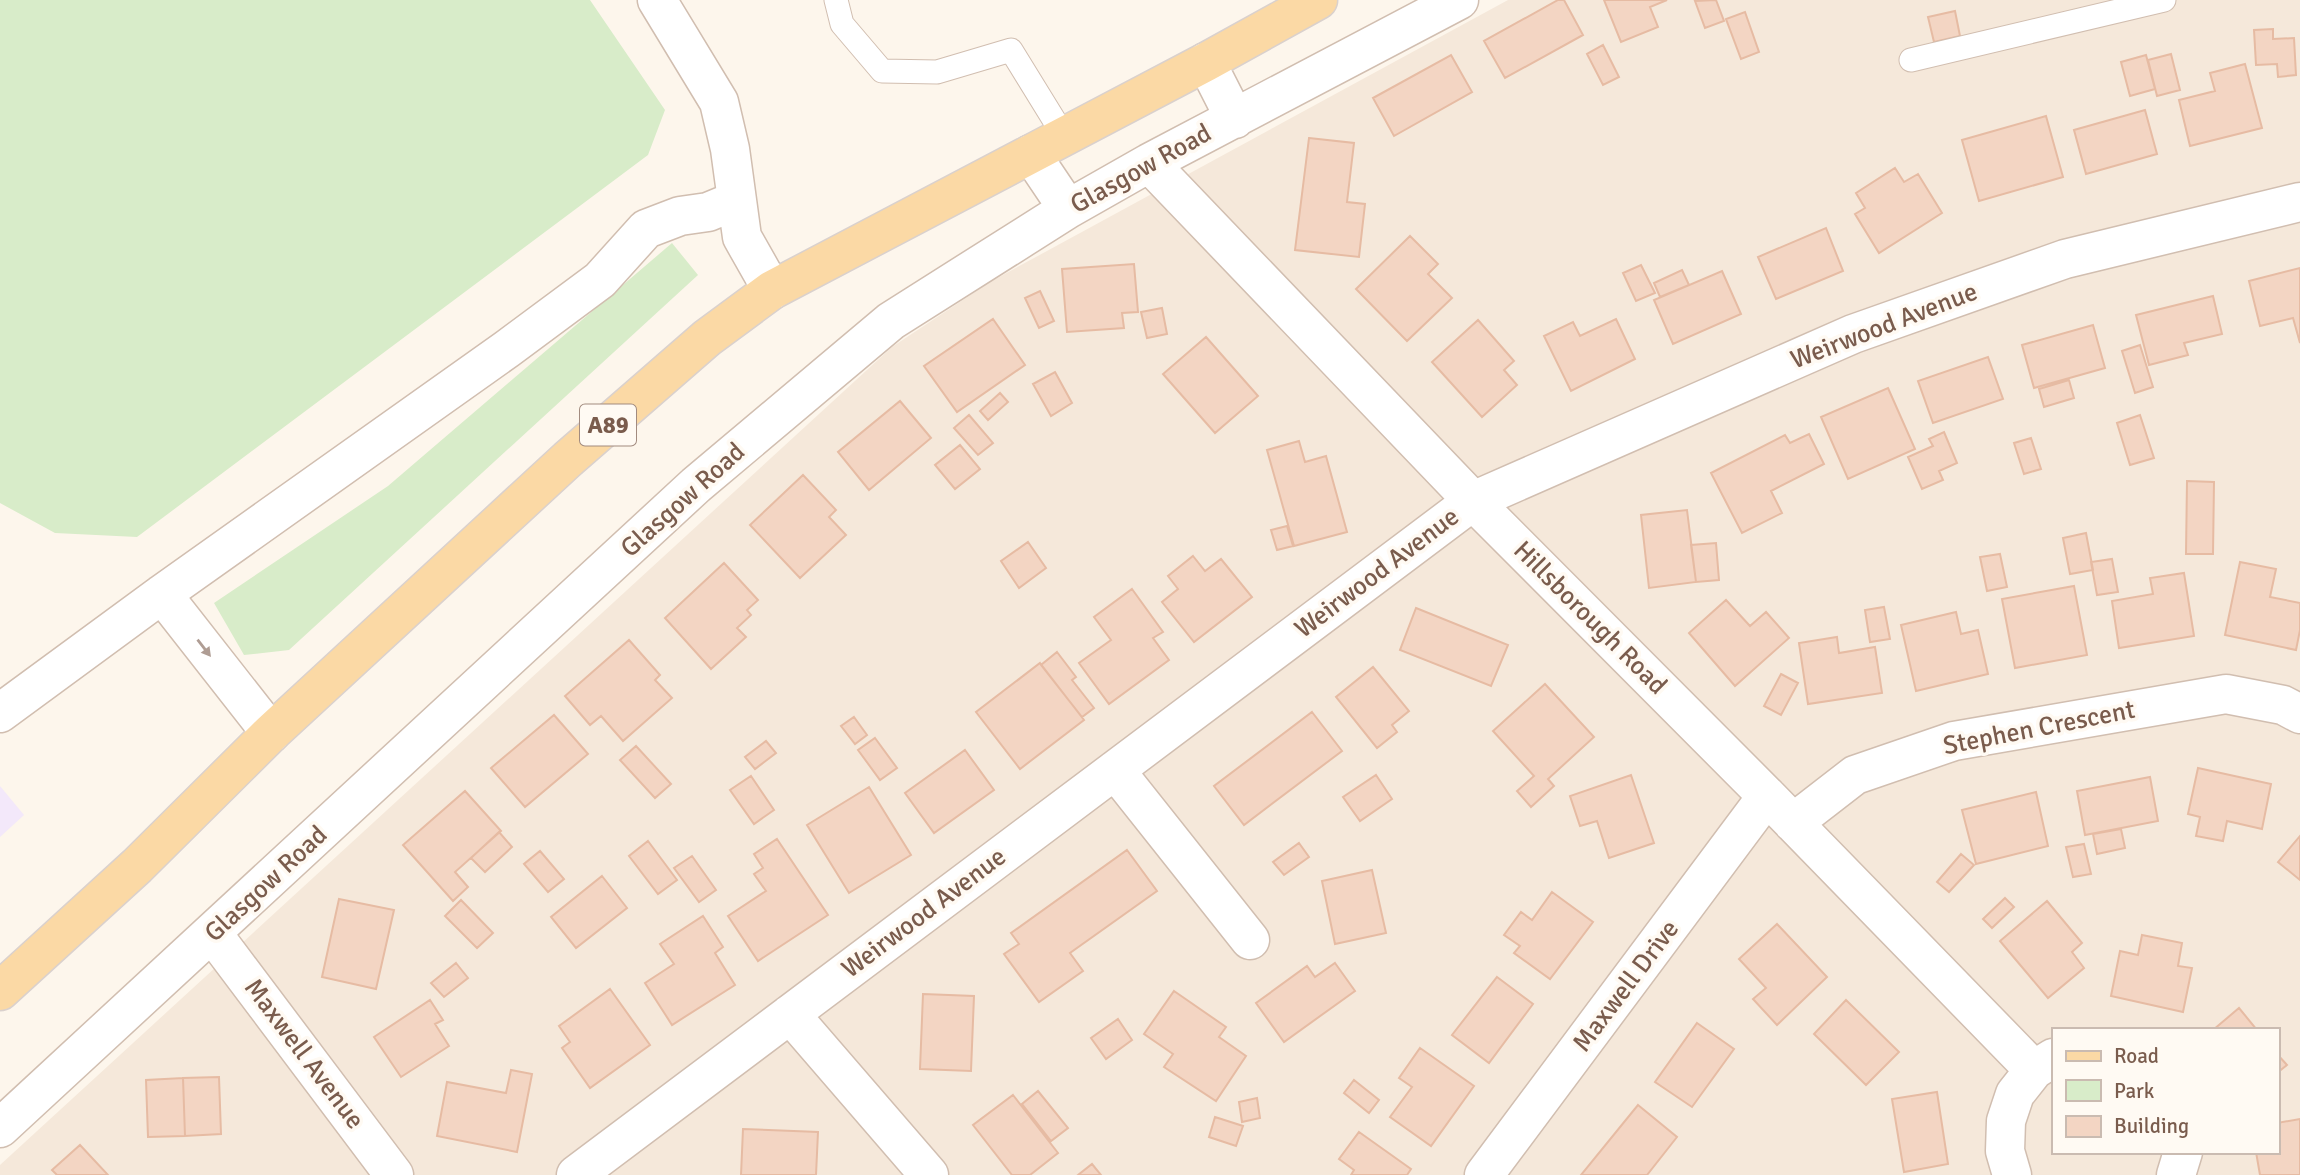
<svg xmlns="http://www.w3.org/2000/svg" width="2300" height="1175" viewBox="0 0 2300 1175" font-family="Signika,sans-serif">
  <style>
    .residential { fill: #f5e8da; fill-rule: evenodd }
    .education { fill: #f3e8fa }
    .green { fill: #d8ecc9 }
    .building { fill: #f3d5c3; stroke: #e6bba3; stroke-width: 2 }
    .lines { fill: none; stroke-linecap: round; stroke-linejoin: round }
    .service-casing { stroke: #d1beb0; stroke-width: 25 }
    .minor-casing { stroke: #d1beb0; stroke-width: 41 }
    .primary-casing { stroke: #dad1cd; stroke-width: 41 }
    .service { stroke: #fff; stroke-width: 23 }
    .minor { stroke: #fff; stroke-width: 38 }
    .primary { stroke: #fbd9a5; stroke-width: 38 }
    .oneway { fill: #af9d94 }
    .labels { text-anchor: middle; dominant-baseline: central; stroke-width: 7; stroke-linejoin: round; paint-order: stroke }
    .shield { fill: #fffaf3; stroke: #a28b7f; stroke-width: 2 }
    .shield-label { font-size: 24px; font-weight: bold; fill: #7a5c4d }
    .street-label { font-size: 26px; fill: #7a5c4d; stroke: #fffaf3 }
  </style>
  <rect width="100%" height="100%" fill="#fdf6ec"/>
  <path class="residential" d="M1508,0H2300V1175H0V1165L892,347L990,282ZM2053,1030H2277V1152H2053Z"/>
  <path class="education" d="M0,786L24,815L0,837Z"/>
  <path class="green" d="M0,0H590L665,110L648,155L137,537L55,533L0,503Z
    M672,243L698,275L289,650L244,655L214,603L388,486Z"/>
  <path class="building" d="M1558,0H1564L1583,35L1505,78L1484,41Z
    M1604,0H1667L1650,7L1658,27L1621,42Z
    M1716,0L1724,21L1705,28L1695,1Z
    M1955,11L1960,36L1934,42L1928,17Z
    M1745,12L1759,52L1741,59L1726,19Z
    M2273,29V39L2294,38L2296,75L2278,77L2277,64L2256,65L2254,30Z
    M1603,45L1619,77L1603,85L1587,54Z
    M2171,54L2180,90L2157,96L2148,60Z
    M1451,55L1472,92L1394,136L1373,98Z
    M2146,55L2155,89L2130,96L2121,62Z
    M2245,64L2262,128L2190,146L2179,100L2215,91L2210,73Z
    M2145,110L2157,154L2086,174L2074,130Z
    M2046,116L2063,177L1979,201L1962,140Z
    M1309,138L1354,143L1347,202L1365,204L1359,257L1295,250Z
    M1895,168L1904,182L1918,174L1942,213L1879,253L1855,214L1865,208L1856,193Z
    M1826,228L1843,271L1776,299L1758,257Z
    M1410,236L1438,264L1428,274L1452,298L1407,341L1356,289Z
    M1134,264L1138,312L1122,313L1124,328L1067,332L1062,269Z
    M1641,265L1655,293L1636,301L1623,273Z
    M2300,268V343L2293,318L2260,326L2249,281Z
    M1682,270L1689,285L1660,297L1654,283Z
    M1722,271L1741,314L1673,344L1654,300Z
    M1040,291L1054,321L1039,328L1025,298Z
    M2213,296L2222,334L2184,343L2188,355L2149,365L2136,315Z
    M1162,308L1167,334L1147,338L1141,312Z
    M993,319L1025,365L957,412L924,366Z
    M1616,319L1635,359L1571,391L1544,336L1573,322L1580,336Z
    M1478,320L1514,361L1504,370L1517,385L1482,417L1432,362Z
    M2093,325L2105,368L2034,388L2022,345Z
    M1206,337L1258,396L1215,433L1163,374Z
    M2140,345L2153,387L2135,393L2122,351Z
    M1988,357L2003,399L1933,423L1918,381Z
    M1055,372L1072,403L1051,416L1033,384Z
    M2069,380L2074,398L2044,407L2039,389Z
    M1888,388L1915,449L1848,479L1821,417Z
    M1000,393L1008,402L988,420L980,411Z
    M900,401L931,438L869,490L838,452Z
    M969,415L993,443L978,455L954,428Z
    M2140,415L2154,458L2130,465L2117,423Z
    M1944,432L1957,463L1939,471L1943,480L1922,489L1908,457L1933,446L1929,439Z
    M1809,434L1824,464L1771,491L1782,513L1742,533L1711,473L1785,435L1790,443Z
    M2031,438L2041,469L2024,474L2014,443Z
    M1299,441L1305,462L1326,456L1347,532L1294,546L1267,450Z
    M960,445L980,469L955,489L935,465Z
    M803,475L836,510L829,517L846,535L800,578L750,525Z
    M2187,481L2214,482L2213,554H2186Z
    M1687,510L1696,582L1649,588L1641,515Z
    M1287,526L1293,546L1277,550L1271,530Z
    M2086,533L2093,570L2070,574L2063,538Z
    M1028,542L1046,568L1019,588L1001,561Z
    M1716,543L1719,580L1696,582L1691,545Z
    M2000,554L2007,587L1987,591L1980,557Z
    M1193,556L1205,571L1221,559L1252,597L1194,642L1162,602L1178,589L1168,576Z
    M2112,559L2118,592L2097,595L2091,562Z
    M2240,562L2276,569L2270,597L2300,603V630L2296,650L2225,635Z
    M724,563L758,600L747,610L751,615L737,628L746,637L711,669L665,618Z
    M2184,573L2194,636L2119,648L2112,601L2153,594L2150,578Z
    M2074,586L2087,655L2015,668L2002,599Z
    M1132,589L1163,632L1153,638L1169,660L1109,704L1079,663L1111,640L1094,617Z
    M1726,600L1750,626L1766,612L1789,638L1735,686L1689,633Z
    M1884,607L1890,639L1870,642L1865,610Z
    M1416,608L1508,645L1491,686L1400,650Z
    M1956,612L1961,634L1978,630L1988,674L1916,691L1901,625Z
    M1837,637L1839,653L1875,647L1882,693L1808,704L1799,643Z
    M629,640L660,675L655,680L672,698L623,741L601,716L590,725L565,696Z
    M1057,652L1076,677L1072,680L1094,708L1082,717L1041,665Z
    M1040,663L1084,720L1020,769L976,712Z
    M1373,667L1409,711L1392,725L1397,732L1377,748L1336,697Z
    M1781,674L1798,683L1781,715L1764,706Z
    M1545,684L1594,737L1548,779L1554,786L1531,807L1517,791L1534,776L1493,731Z
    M1312,712L1342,751L1244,825L1214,786Z
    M554,715L588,754L525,807L491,768Z
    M854,717L867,735L855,744L841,726Z
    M875,738L897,768L880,780L858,750Z
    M766,741L776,753L755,769L745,757Z
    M636,746L671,784L655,798L620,760Z
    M965,750L994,790L934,833L905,793Z
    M2198,768L2271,784L2262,829L2227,821L2223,841L2196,836L2200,817L2188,814Z
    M1376,775L1392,799L1360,821L1343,797Z
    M1631,775L1654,843L1609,858L1597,821L1580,826L1570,796Z
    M751,776L774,810L754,824L730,790Z
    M2150,777L2158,821L2085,835L2077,791Z
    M869,787L911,855L849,893L807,825Z
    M465,791L501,831L455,872L468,887L453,901L403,845Z
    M2036,792L2048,846L1976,864L1962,810Z
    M2121,829L2125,848L2097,854L2093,834Z
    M499,832L512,847L485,872L471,858Z
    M2300,836V880L2278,862Z
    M777,839L828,915L758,961L728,916L766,891L754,874L763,868L754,854Z
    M648,841L677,880L658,894L629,856Z
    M1299,843L1309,857L1284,875L1273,862Z
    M2084,844L2091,874L2073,877L2066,847Z
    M1127,850L1157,891L1070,953L1083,971L1039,1002L1004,954L1019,944L1011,933Z
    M540,851L564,879L548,892L524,864Z
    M1961,854L1974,865L1949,892L1937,882Z
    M692,856L716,890L699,902L674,868Z
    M1372,870L1386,933L1335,944L1322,881Z
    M602,876L627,908L576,948L551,917Z
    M1552,892L1593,922L1550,979L1514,953L1520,946L1504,935L1521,912L1532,920Z
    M2005,898L2014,907L1992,928L1983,919Z
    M339,899L394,910L376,989L322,977Z
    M461,900L493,933L477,948L445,916Z
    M2047,901L2082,943L2072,952L2084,968L2048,998L2000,941Z
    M703,916L723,947L715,953L735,985L672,1025L645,983L674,964L660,944Z
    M1777,924L1827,977L1777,1025L1753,999L1766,988L1739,959Z
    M2142,935L2182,943L2178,966L2192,968L2183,1012L2111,996L2120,951L2138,955Z
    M456,963L468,978L444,997L431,983Z
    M1335,963L1355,991L1284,1042L1256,1003L1307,966L1315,977Z
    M1497,977L1533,1004L1489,1063L1452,1035Z
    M610,989L650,1045L590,1088L562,1048L570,1042L559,1026Z
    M1174,991L1226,1027L1219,1037L1246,1056L1216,1101L1164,1067L1173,1054L1144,1034Z
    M923,994L974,996L971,1071L920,1069Z
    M430,1000L443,1020L435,1024L449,1046L401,1077L374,1037Z
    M1846,1000L1899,1052L1866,1085L1814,1034Z
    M2239,1008L2257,1030H2213Z
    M1118,1019L1132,1040L1106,1059L1091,1038Z
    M1697,1023L1734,1049L1692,1107L1655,1082Z
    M1420,1048L1474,1086L1431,1146L1390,1117L1412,1087L1399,1078Z
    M2277,1054L2287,1065L2277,1073Z
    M511,1070L532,1074L517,1152L437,1136L447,1082L506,1093Z
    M219,1077L221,1134L185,1136L183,1078Z
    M183,1078L185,1136L148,1137L146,1080Z
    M1354,1080L1379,1100L1369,1113L1344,1093Z
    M1038,1091L1068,1128L1051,1141L1022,1104Z
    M1937,1092L1948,1164L1904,1172L1892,1099Z
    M1013,1095L1058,1153L1030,1175H1012L973,1125Z
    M1257,1098L1260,1118L1242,1122L1239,1102Z
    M1638,1105L1677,1137L1647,1175H1581Z
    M1215,1117L1243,1126L1236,1146L1209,1137Z
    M2300,1119V1175H2260L2256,1152H2277V1123Z
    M743,1129L818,1132L816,1175H741Z
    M1359,1132L1411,1169L1407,1175H1351L1354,1170L1339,1159Z
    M80,1145L108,1175H57L52,1170Z
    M1092,1164L1101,1175H1078Z"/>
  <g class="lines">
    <g class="service-casing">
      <path id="service" d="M836,0L842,24L882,71L937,72L1011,50L1064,136
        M1911,60L2164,0"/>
    </g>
    <g class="minor-casing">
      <path id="minor" d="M657,0L719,102L730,149L742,237L772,290
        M1206,62L1235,119
        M1031,154L1068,209
        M1149,163L1473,501L1767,796L2034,1070
        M162,594L271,733
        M0,713L162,594L507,349L600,280L646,229L680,216L708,212L737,200
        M1115,770L1250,940
        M1793,823L1855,775L1954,741L2226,694L2283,705L2300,714
        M212,933L394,1175
        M790,1014L929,1175
        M0,1128L696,485L891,321L1068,209L1149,163L1459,0
        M576,1175L1473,501L1853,334L2065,259L2300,202
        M1484,1175L1767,796
        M2012,1175L2005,1151L2006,1121L2015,1094L2034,1070L2053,1058
        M2176,1175L2183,1152"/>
    </g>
    <g class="primary-casing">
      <path id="primary" d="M0,991L137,866L271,733L568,459L707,338L772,290L1206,62L1318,0"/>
    </g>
    <use href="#service" class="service"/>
    <use href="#minor" class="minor"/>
    <use href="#primary" class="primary"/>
  </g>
  <defs><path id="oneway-solid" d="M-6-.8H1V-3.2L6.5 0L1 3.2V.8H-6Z" transform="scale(1.75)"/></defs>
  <use class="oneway" href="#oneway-solid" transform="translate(204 648) rotate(52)"/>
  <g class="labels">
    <rect class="shield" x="580" y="404.5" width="56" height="41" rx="5"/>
    <g class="shield-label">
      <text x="608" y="425">A89</text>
    </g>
    <g class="street-label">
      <text transform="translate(1141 169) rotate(-29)">Glasgow Road</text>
      <text transform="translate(1884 326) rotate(-21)">Weirwood Avenue</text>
      <text transform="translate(683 500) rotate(-42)">Glasgow Road</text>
      <text transform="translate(1377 573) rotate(-37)">Weirwood Avenue</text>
      <text transform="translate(1590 618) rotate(45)">Hillsborough Road</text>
      <text transform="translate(2039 728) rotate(-11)">Stephen Crescent</text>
      <text transform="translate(266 884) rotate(-43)">Glasgow Road</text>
      <text transform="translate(924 913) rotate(-37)">Weirwood Avenue</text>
      <text transform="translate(1626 986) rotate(-53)">Maxwell Drive</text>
      <text transform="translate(304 1054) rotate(53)">Maxwell Avenue</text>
    </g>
  </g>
  <rect x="2052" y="1028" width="228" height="126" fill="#fffaf3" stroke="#cabbb1" stroke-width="2"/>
  <rect x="2066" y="1051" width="35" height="10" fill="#fbd9a5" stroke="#cabbb1" stroke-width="2"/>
  <text x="2114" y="1063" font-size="21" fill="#7a5c4d">Road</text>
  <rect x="2066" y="1080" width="35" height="21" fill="#d8ecc9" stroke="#cabbb1" stroke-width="2"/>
  <text x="2114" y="1098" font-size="21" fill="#7a5c4d">Park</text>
  <rect x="2066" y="1116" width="35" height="21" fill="#f3d5c3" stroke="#cabbb1" stroke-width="2"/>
  <text x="2114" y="1133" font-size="21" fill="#7a5c4d">Building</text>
</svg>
